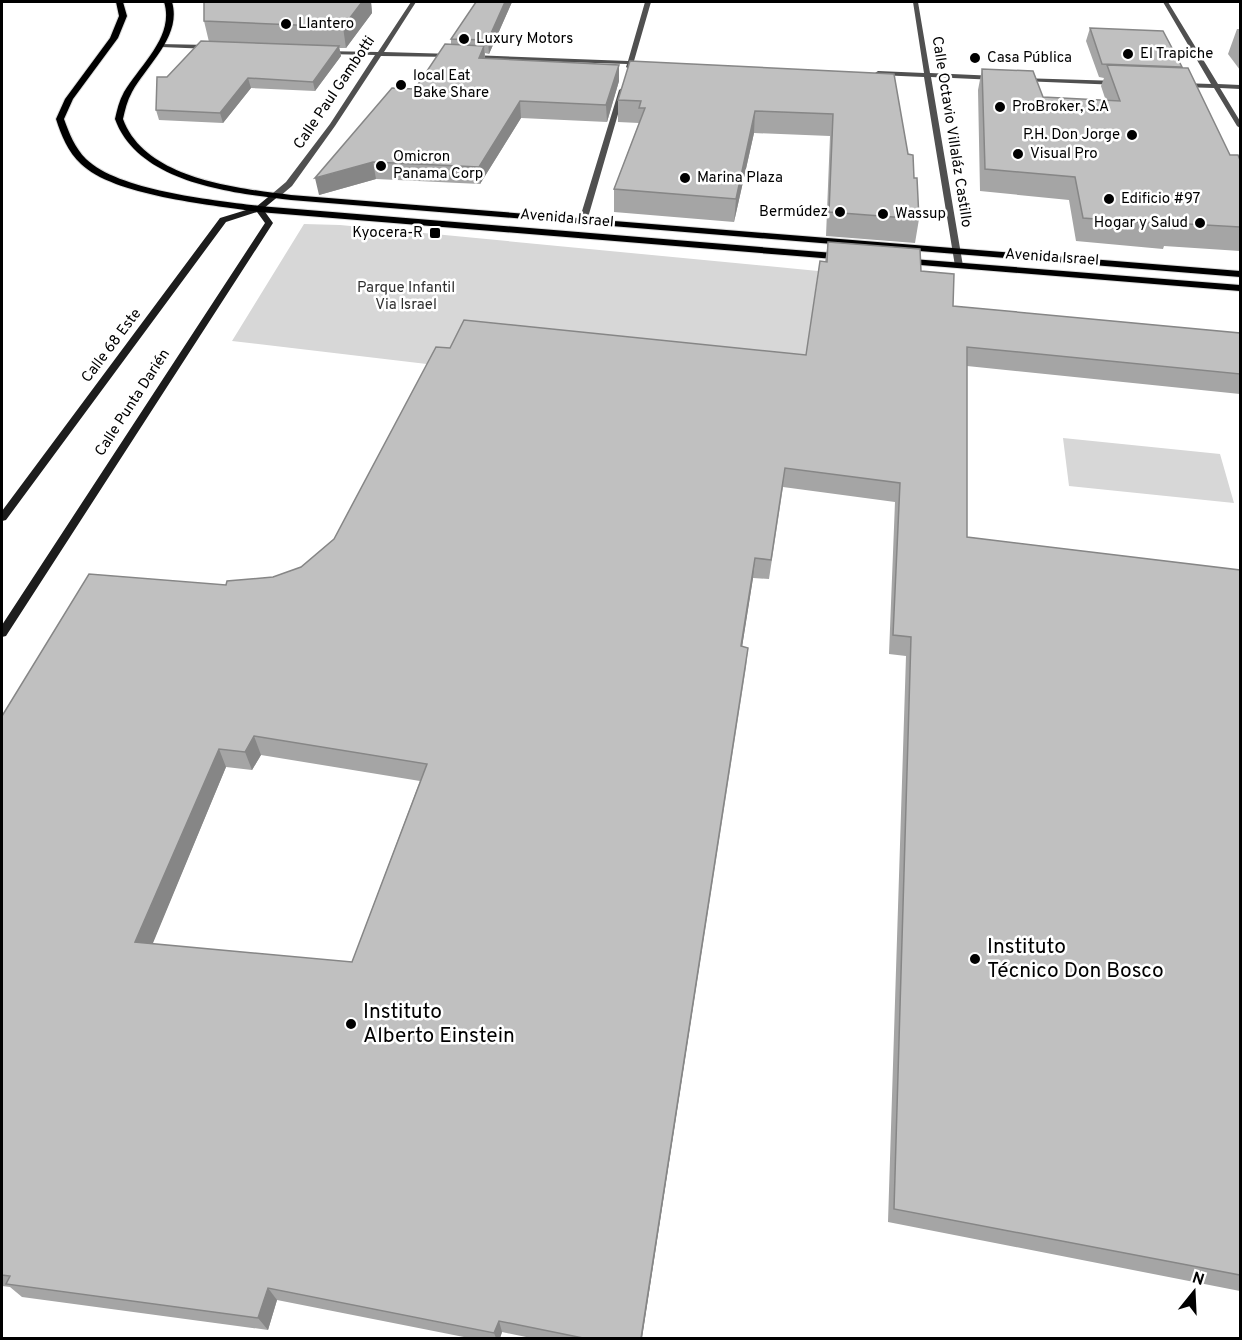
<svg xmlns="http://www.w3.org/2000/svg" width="1242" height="1340" viewBox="0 0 1242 1340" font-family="Overpass,sans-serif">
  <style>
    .green { fill: #d7d7d7 }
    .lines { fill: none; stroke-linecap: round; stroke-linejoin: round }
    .primary-casing { stroke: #dbdbdb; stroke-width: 2 }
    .street { fill: #505050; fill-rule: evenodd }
    .secondary { fill: #1d1d1d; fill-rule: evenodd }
    .primary { fill: #000; fill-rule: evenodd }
    .wall { fill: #a5a5a5; fill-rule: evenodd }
    .shaded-wall { fill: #868686 }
    .building { fill: #c0c0c0; stroke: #868686; stroke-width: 1.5; fill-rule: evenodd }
    .poi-dot { fill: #000; stroke: #fff; stroke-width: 2 }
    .labels { text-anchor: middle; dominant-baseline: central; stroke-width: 5; stroke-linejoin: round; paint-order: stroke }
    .far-poi-label { font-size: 15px; fill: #000; stroke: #fff; text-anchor: start }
    .far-street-label { font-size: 15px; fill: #000; stroke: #fff }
    .far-park-label { font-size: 15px; fill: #2e2e2e; stroke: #fff }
    .near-poi-label { font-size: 21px; fill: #000; stroke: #fff; text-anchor: start }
  </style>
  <rect width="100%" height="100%" fill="#fff"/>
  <path class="green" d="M304,224L340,225L818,271L804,373L452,367L232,341Z
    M1063,438L1220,454L1234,503L1069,486Z"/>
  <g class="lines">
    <g class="primary-casing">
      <path id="primary" d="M116,2H123L127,16L118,38L73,99L64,119C69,133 75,148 86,159C119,191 214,200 259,206L846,254L851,257L846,260L259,212C213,205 114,196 81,164C68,152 61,135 56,119L65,99L110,38L119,16Z
        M164,2H172C182,36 147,65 132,92C127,101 125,110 123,119C145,179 236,188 291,195L1240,271V277L291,200C232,193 138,183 115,119C117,110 119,101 124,92C140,65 175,36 164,2Z
        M900,258L1240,285V291L896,263L895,261Z"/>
    </g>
    <path class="street" d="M411,2H416L384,52L453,54L455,57L381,56L335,126L292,186L279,197H273V193L286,182L330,124L375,55L324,54L322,51L378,52Z
      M645,2H651L634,61L647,62V64H633L629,69L626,67L627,64L471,59L468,57L471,55L628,61Z
      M913,2H918L930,73L996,76L999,78L996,80L931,77L963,266L959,268L955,266L924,77L878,75L875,73L878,71L924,73Z
      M1163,2H1168L1218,84L1240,85V89L1220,88L1240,121V128L1237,126L1214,88L1181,87L1178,85L1181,83L1211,84Z
      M159,44L210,45L213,47L210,49L161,47Z
      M1020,78L1119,81L1122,83L1119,85L1022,81L1020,80Z
      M622,88L625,90L587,221L580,223L579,221L619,90Z"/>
    <path class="secondary" d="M273,193L280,195L263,209L273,223L6,636L2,637V625L265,223L257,212L226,222L6,520L2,521V511L220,218L256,207Z"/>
    <use href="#primary" class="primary"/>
  </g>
  <path class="wall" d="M204,2H371L372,13L346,48H339L341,56L315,91L251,88L223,123L159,120L156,110L167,77L209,42L204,21Z
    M476,2H512L489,54L485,53V58L619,65V81L607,122L521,118L480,184L376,179L319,195L415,89L451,45V39Z
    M1090,28L1182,67L1181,68L1230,155L1240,160V251L1164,246L1163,249L1076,241L1069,200L980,191L978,90L982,69L1043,97L1106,101L1101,86L1104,78L1099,77L1086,41Z
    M1237,29H1240V70L1228,54Z
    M894,74L908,154L914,178L919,219L915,243L826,236L830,136L754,133L734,222L614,212V189L639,123L618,122V100Z
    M828,242L921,271L953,306L1240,333V394L967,366V537L1240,570V1291L888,1222L906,656L889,654L895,502L783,487L769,579L753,578L742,647L748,648L746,667L642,1338H531L502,1332L500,1338H469L277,1300L268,1330L22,1297L10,1287L2,1286V716L226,585L273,577L301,567L334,539L450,348L806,355L825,262ZM261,755L420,781L352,962L152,944L226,767L252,770Z"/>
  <path class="shaded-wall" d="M356,2H371L372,13L346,48L343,27Z
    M505,2H512L489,54L488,40Z
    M339,46L341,56L315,91L313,82Z
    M484,46L485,62L479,58Z
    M619,65V81L607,122L606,105Z
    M248,78L251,88L223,123L220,113Z
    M520,101L521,118L480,184L479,167Z
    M755,111L754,133L734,222L736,199Z
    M373,162L376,179L319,195L315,178Z
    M755,558L753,578L739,666L741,646Z
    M748,648L642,1338H641Z
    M254,736L261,755L252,770L245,752Z
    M219,749L226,767L146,960L135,942Z
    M268,1288L277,1300L268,1330L258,1318Z
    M499,1321L502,1332L500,1338H496L494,1333Z"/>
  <path class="building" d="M204,2H362L343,27L204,21Z
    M476,2H505L488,40L451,39Z
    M1090,28L1163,31L1182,67L1102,64Z
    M201,41L339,46L313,82L248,78L220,113L156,110L157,77H167Z
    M445,44L484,46L479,58L619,65L606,105L520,101L479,167L373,162L315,178L392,88L415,89Z
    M630,61L894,74L908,154L913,155L914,178H917L919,219L829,212L833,114L755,111L736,199L614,189L645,108H639L641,101L618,100Z
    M1107,65L1188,68L1230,155H1238L1240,160V227L1171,223L1172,225L1083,218L1075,177L985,169L982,69L1033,71L1043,97L1120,101Z
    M828,242L920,249L921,271L954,274L953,306L1240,333V374L967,347V537L1240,570V1275L894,1209L911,637L893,635L900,483L785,468L771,560L755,558L741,646L748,648L641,1338H583L499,1321L494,1333L268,1288L258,1318L6,1284L10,1276L2,1275V716L89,574L226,585L227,581L273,577L301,567L334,539L436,347L450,348L464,320L806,355L820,261L827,262ZM254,736L427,764L352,962L135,942L219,749L245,752Z"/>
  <g class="poi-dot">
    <circle cx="286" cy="24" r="6"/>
    <circle cx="464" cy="39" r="6"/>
    <circle cx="1128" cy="54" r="6"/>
    <circle cx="975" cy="58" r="6"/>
    <circle cx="401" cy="85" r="6"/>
    <circle cx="1000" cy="107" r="6"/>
    <circle cx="1132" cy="135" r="6"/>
    <circle cx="1018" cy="154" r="6"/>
    <circle cx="381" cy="166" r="6"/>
    <circle cx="685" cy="178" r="6"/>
    <circle cx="1109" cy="199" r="6"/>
    <circle cx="840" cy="212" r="6"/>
    <circle cx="883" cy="214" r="6"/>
    <circle cx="1200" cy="223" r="6"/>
    <rect x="429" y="227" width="12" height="12" rx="3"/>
    <circle cx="975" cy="959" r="6"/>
    <circle cx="351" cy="1024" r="6"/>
  </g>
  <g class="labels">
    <g class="far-poi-label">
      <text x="298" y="24">Llantero</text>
      <text x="476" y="39">Luxury Motors</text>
      <text x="1140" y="54">El Trapiche</text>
      <text x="987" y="58">Casa Pública</text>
      <text x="413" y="76">local Eat<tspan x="413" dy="17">Bake Share</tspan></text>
      <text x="1012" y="107">ProBroker, S.A</text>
      <text x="1120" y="135" text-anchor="end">P.H. Don Jorge</text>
      <text x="1030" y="154">Visual Pro</text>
      <text x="393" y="157">Omicron<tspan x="393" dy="17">Panama Corp</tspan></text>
      <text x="697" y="178">Marina Plaza</text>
      <text x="1121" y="199">Edificio #97</text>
      <text x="828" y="212" text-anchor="end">Bermúdez</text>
      <text x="895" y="214">Wassup</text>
      <text x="1188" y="223" text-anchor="end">Hogar y Salud</text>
      <text x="423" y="233" text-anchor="end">Kyocera-R</text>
    </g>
    <g class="far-street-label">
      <text transform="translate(335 93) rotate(-56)">Calle Paul Gambotti</text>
      <text transform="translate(951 132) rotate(81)">Calle Octavio Villaláz Castillo</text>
      <text transform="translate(567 219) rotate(5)">Avenida Israel</text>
      <text transform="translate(1052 258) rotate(4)">Avenida Israel</text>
      <text transform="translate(112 346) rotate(-53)">Calle 68 Este</text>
      <text transform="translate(133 403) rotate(-57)">Calle Punta Darién</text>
    </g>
    <g class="far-park-label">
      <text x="406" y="288">Parque Infantil<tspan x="406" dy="17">Via Israel</tspan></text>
    </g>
    <g class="near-poi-label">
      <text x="987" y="947">Instituto<tspan x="987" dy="24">Técnico Don Bosco</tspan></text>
      <text x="363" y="1012">Instituto<tspan x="363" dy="24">Alberto Einstein</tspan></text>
    </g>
  </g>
  <rect width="1242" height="1340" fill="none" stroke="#000000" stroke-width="6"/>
  <g transform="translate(1194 1292) rotate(18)" stroke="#ffffff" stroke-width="4.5" paint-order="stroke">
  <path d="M0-4.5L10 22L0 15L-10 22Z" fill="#000000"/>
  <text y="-9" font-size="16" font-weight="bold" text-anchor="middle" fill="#000000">N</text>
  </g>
</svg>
